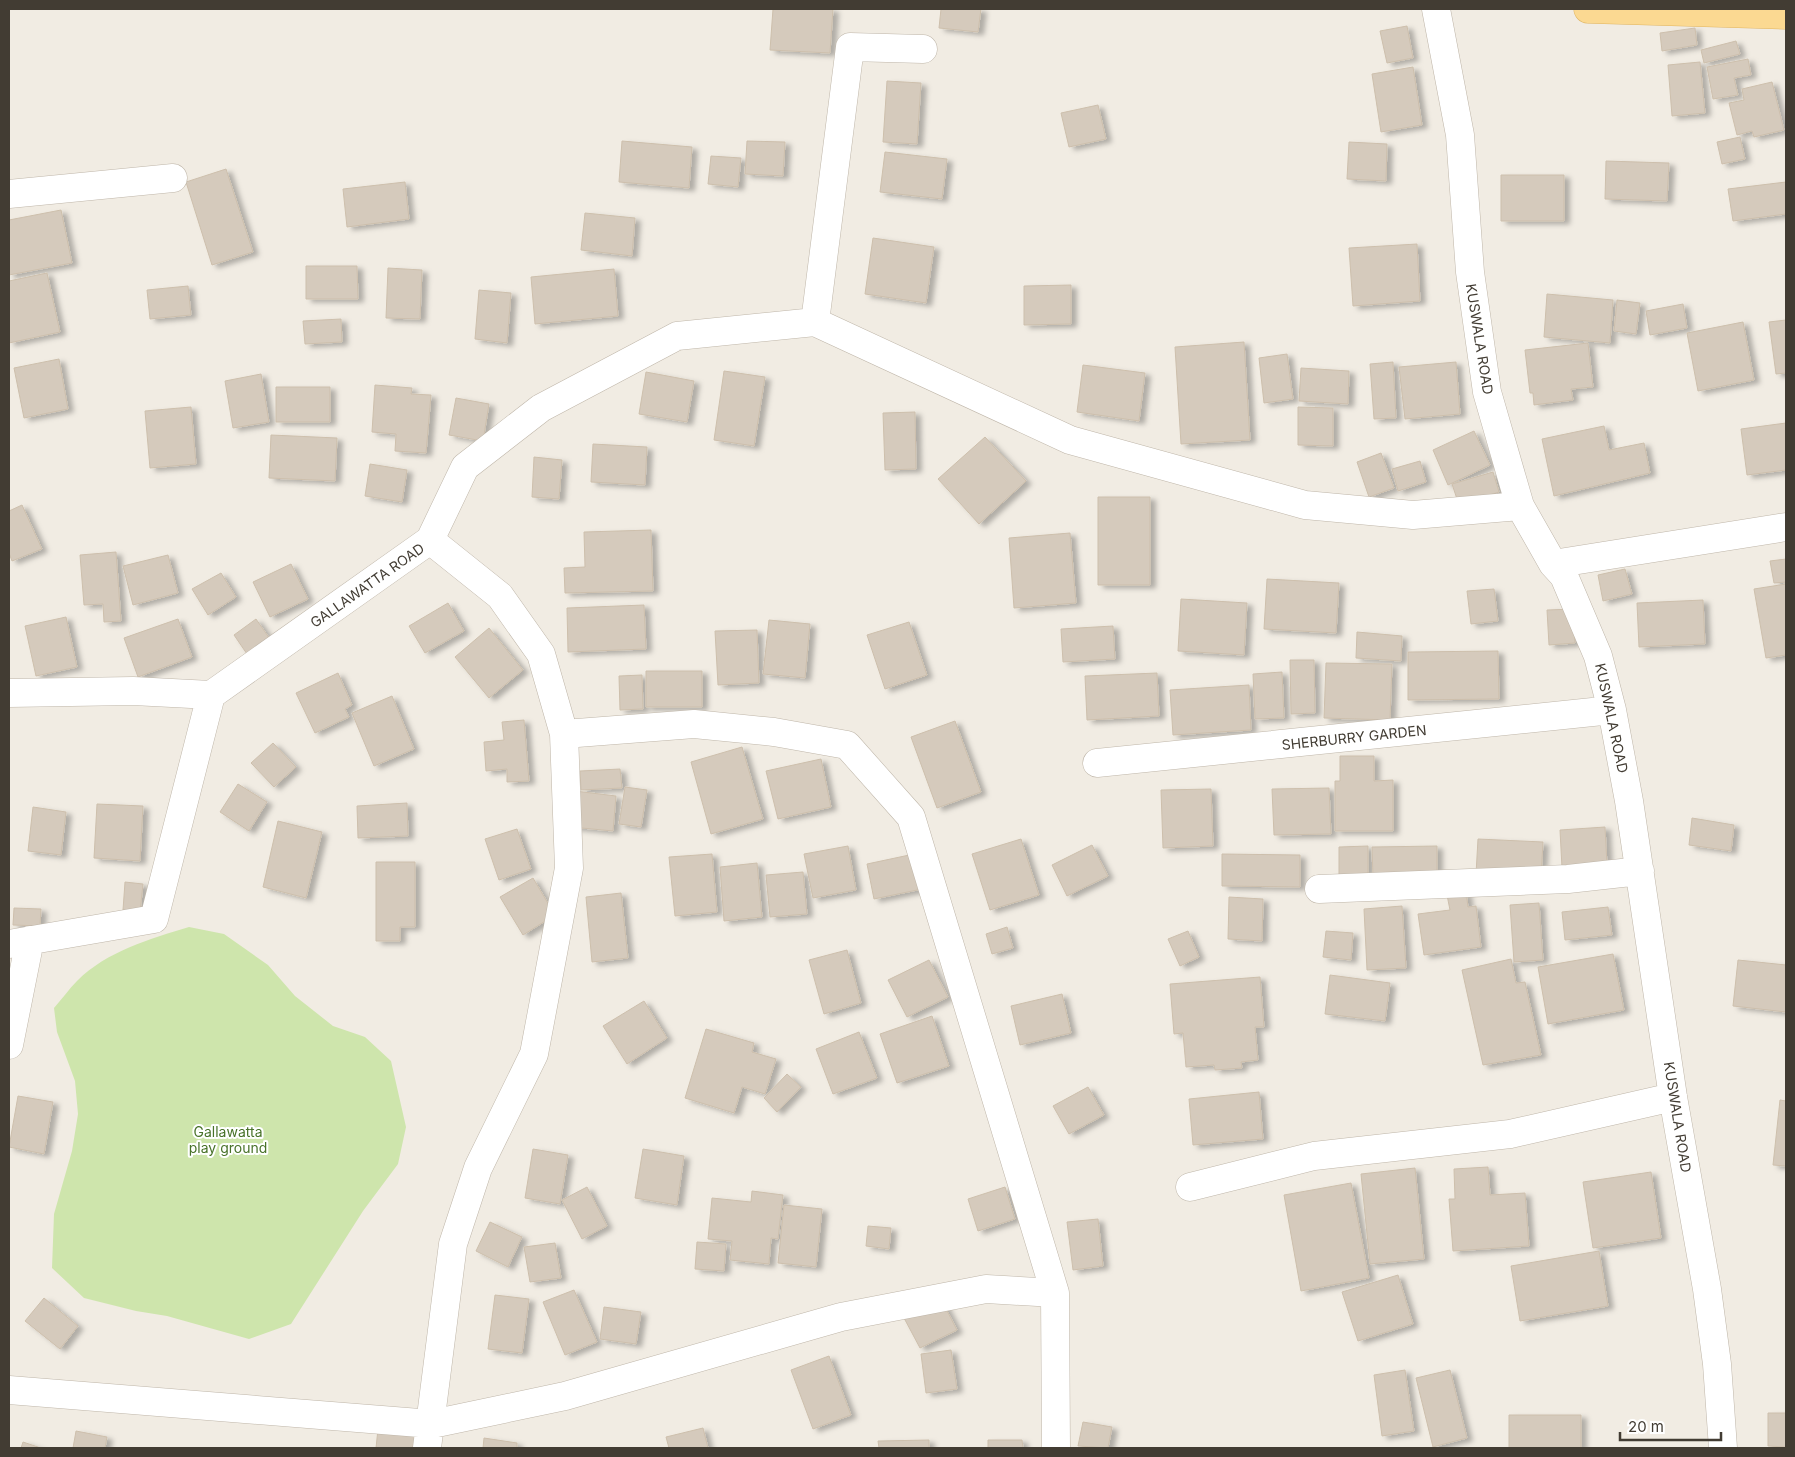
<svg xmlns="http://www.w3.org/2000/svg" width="1795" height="1457" viewBox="0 0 1795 1457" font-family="Inter,sans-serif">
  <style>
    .green { fill: #cee5ac }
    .building { fill: #d5cabc; stroke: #cdbfac; filter: url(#shadow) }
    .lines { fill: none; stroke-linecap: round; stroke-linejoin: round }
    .minor-casing { stroke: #bfb6a9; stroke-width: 29 }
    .major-casing { stroke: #e0b562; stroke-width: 29 }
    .minor { stroke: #fff; stroke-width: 28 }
    .major { stroke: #fbd992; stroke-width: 28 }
    .labels { text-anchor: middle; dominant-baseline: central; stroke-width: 4; stroke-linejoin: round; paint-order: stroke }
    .street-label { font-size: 14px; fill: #423c33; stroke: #fff }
    .park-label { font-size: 14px; fill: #487229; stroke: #fff }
  </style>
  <defs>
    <filter id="shadow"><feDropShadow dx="5.5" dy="3" stdDeviation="2.5" flood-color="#0004"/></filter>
  </defs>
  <rect width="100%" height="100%" fill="#f1ece3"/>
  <path class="green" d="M189,927L224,934L268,965L295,996L333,1026L365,1037L391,1061L406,1127L398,1164L363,1211L291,1324L249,1339L167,1316L136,1311L84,1298L52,1268L54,1214L72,1151L78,1114L75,1081L57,1032L54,1008C62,999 69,989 77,981C107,951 150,939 189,927Z"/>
  <path class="building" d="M773,9H833L830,53L770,50Z
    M941,9H981L978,32L939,28Z
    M1407,26L1413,58L1387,63L1380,31Z
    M1695,28L1697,45L1662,51L1660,33Z
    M1736,41L1740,54L1704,63L1701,50Z
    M1748,59L1751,75L1734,78L1738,95L1713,99L1707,67Z
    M1700,62L1705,113L1672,116L1668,65Z
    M1413,67L1422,125L1381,132L1372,74Z
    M887,81L921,83L917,144L883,142Z
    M1772,82L1784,130L1754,137L1752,131L1737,135L1729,103L1744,100L1742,89Z
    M1098,105L1106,139L1069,147L1061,113Z
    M1740,137L1745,159L1722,164L1717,142Z
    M622,141L692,147L689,188L619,182Z
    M747,141L785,142L783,176L745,174Z
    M1349,142L1387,144L1386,181L1347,179Z
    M885,152L947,159L942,199L880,192Z
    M711,156L741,158L738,187L708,184Z
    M1606,161L1669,163L1667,201L1605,199Z
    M226,169L253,252L212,265L186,182Z
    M1501,175H1564V221H1501Z
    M405,182L409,219L347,227L343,189Z
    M1786,182V214L1733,221L1728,189Z
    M61,210L72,263L9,275V220Z
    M585,213L635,218L632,256L581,250Z
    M873,238L934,247L926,303L865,294Z
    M1417,244L1420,301L1353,306L1349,248Z
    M306,266H357L358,299H306Z
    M388,268L422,270L420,319L386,318Z
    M614,269L618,316L535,324L531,277Z
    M47,273L60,332L9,343V281Z
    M1071,285V324L1024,325V286Z
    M188,286L191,315L150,319L147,290Z
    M479,290L511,293L507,343L475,339Z
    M1547,294L1613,300L1610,343L1544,337Z
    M1617,300L1640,303L1636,334L1614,331Z
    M1683,304L1687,328L1650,335L1646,311Z
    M341,319L342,342L305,344L303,321Z
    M1786,320V373L1776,374L1769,322Z
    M1743,322L1754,380L1698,391L1687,333Z
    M1244,342L1250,440L1181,444L1175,347Z
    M1588,343L1593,387L1571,389L1573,400L1534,405L1533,393H1530L1525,350Z
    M1287,354L1293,399L1264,403L1259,358Z
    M59,359L68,409L24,418L14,368Z
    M1393,362L1396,418L1374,419L1370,364Z
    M1456,362L1460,414L1405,419L1399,367Z
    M1083,365L1145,373L1139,421L1077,412Z
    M1301,368L1349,371L1348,404L1299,401Z
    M724,371L765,377L754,446L714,440Z
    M646,372L694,381L687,422L639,414Z
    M261,374L269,422L233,428L225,381Z
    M375,385L412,388L411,394L431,395L426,453L395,451L396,434L372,432Z
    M276,387H330V422H276Z
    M456,398L489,404L483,441L449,435Z
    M191,407L196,464L150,468L145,411Z
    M1298,407L1333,408V446L1298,445Z
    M915,412L916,469L885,470L883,413Z
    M1786,423V470L1747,475L1741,429Z
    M1604,426L1609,450L1644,443L1650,473L1554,496L1542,439Z
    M1474,431L1490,465L1448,485L1433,450Z
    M271,435L337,438L335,481L269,478Z
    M985,437L1026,481L979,524L938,479Z
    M593,444L647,447L645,485L591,482Z
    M1381,453L1394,488L1369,497L1357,462Z
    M534,457L562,460L559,499L532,497Z
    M1420,461L1426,482L1398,491L1392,469Z
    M370,464L407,470L402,502L365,496Z
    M1493,472L1499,492L1459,505L1452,484Z
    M1098,497H1150V585H1098Z
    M22,505L42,549L12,561L9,553V511Z
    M651,530L653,591L565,593L564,568L585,567L584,532Z
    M1070,533L1076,603L1014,608L1009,538Z
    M116,552L121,621L104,622L103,604L84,605L80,555Z
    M168,555L178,593L133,605L123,566Z
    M1786,559V582L1774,583L1770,561Z
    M291,564L308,599L270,617L253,582Z
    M1625,569L1632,594L1603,601L1598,575Z
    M221,573L236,597L208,615L192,589Z
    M1267,579L1339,583L1336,633L1264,629Z
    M1786,584V655L1766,658L1754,589Z
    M1494,589L1498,621L1471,624L1467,591Z
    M1181,599L1247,603L1244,655L1178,651Z
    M1703,600L1705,644L1639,647L1637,603Z
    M448,603L464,631L425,653L409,626Z
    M644,605L646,649L568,652L567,608Z
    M1573,609L1575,643L1549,645L1547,610Z
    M66,617L77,667L36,676L25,626Z
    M178,619L192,657L138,677L124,638Z
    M256,619L270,639L247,654L234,635Z
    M769,620L810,624L805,678L763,674Z
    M909,622L927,675L885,689L867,635Z
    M1113,626L1115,659L1063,662L1061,629Z
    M489,628L523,670L489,698L455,657Z
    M757,630L759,683L718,685L715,631Z
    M1357,632L1402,636L1401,661L1356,658Z
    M1498,651L1499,699L1408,700V652Z
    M1290,660H1314L1315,713L1291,714Z
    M1326,663L1392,664L1390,720L1324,718Z
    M646,671H702V707H646Z
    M1282,672L1284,718L1255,719L1253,674Z
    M338,673L352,705L345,709L349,717L315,733L296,693Z
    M1157,673L1159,716L1087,720L1085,676Z
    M642,675L643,709L620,710L619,676Z
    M1249,685L1251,730L1173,735L1170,690Z
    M392,696L414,749L374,766L352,713Z
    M524,720L529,781L507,782V769L486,771L484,742L504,740L502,722Z
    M955,721L981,792L937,808L911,737Z
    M273,743L296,767L274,787L251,763Z
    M742,747L763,819L711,834L691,762Z
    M1340,756H1374V781L1393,780V831H1335V781H1340Z
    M821,759L831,807L778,819L766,771Z
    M620,769L622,788L581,790L580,771Z
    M238,784L267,802L249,831L220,812Z
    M625,787L647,790L641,827L619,824Z
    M1329,788L1331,834L1274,835L1272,789Z
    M1211,789L1213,846L1163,848L1161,790Z
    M575,791L616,796L613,831L571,827Z
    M407,803L408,836L358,838L357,806Z
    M97,804L143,806L140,861L94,858Z
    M33,807L66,812L61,855L28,851Z
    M1692,818L1734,825L1731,851L1689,845Z
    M278,821L322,832L306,898L263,887Z
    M1605,827L1607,865L1562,868L1560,830Z
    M517,829L531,869L499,880L485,839Z
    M1021,839L1039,895L990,910L972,854Z
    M1478,839L1543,842L1541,877L1476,874Z
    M1092,845L1108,876L1067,896L1052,865Z
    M848,846L856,890L813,898L804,854Z
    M1368,846V878H1339V847Z
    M1437,846V878H1373L1372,847Z
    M712,854L717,912L675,916L669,857Z
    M914,854L922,889L874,899L867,864Z
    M1222,854L1300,855V887L1222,886Z
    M376,862H415V927H400V941H376Z
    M757,863L762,917L724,921L720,867Z
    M803,872L807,914L770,917L766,875Z
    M533,878L555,915L523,935L500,897Z
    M125,882L143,884L140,912L123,910Z
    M1466,892L1468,907L1476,906L1481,947L1424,955L1418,914L1450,910L1447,895Z
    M621,893L628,958L592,962L586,897Z
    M1229,897L1263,899L1262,941L1228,939Z
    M1539,903L1543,960L1514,962L1510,905Z
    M1402,906L1406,968L1367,970L1364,909Z
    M1608,907L1612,935L1565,940L1562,912Z
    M14,908L41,909L40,926L13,925Z
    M1007,927L1013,948L992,954L986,934Z
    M1188,931L1199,957L1180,966L1168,939Z
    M1326,931L1353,933L1351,960L1323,957Z
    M847,950L861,1003L824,1014L809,960Z
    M1613,954L1624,1010L1548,1024L1538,967Z
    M1511,959L1516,983L1525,982L1541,1055L1483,1065L1462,970Z
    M929,960L948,997L907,1017L888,980Z
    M1738,960L1786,965V1012L1733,1006Z
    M1330,975L1390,983L1385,1021L1325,1014Z
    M1260,977L1264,1027H1255L1258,1060L1241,1062L1242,1068L1215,1070L1214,1065L1186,1067L1183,1033L1174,1034L1170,984Z
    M1062,994L1071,1033L1020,1045L1011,1006Z
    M644,1001L667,1038L627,1064L603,1026Z
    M932,1016L949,1066L897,1083L880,1034Z
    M706,1029L754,1043L752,1052L776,1059L765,1094L742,1087L734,1113L685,1098Z
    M859,1032L877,1078L833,1094L816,1049Z
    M787,1074L801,1087L777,1112L764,1098Z
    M1088,1087L1104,1115L1069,1134L1053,1106Z
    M1259,1092L1263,1139L1193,1145L1189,1099Z
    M18,1096L53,1102L44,1154L9,1147Z
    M1780,1100L1786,1101V1166L1773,1165Z
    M533,1149L568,1155L560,1204L525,1198Z
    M643,1149L684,1156L677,1205L635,1198Z
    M1488,1167L1490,1195L1525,1193L1529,1246L1453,1251L1449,1199H1455L1454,1169Z
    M1415,1168L1424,1259L1370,1264L1361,1174Z
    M1651,1172L1661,1238L1593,1248L1583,1182Z
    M1351,1183L1369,1278L1301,1291L1284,1195Z
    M587,1187L607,1226L582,1239L562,1200Z
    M1005,1187L1015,1219L978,1231L968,1199Z
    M752,1191L783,1195L778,1239L771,1238L769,1264L730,1260L732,1241L708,1239L712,1198L751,1202Z
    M784,1205L822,1209L816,1267L778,1263Z
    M1098,1219L1103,1266L1073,1270L1067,1222Z
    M490,1222L522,1237L508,1267L476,1251Z
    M868,1226L891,1228L889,1249L866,1246Z
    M697,1242L726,1244L724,1271L695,1269Z
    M555,1243L561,1278L530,1282L524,1247Z
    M1599,1251L1608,1306L1520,1321L1511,1266Z
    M1398,1275L1413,1324L1358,1341L1342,1292Z
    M574,1290L597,1342L565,1355L543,1302Z
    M495,1295L529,1299L522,1353L488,1349Z
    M44,1298L78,1326L60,1349L25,1321Z
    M941,1299L957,1330L920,1348L904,1318Z
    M604,1307L641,1312L636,1344L600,1339Z
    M951,1350L957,1389L926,1393L921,1354Z
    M829,1356L851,1415L813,1429L791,1370Z
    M1405,1370L1414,1431L1382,1436L1374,1375Z
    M1450,1370L1467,1438L1433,1447L1416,1378Z
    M1768,1413H1786V1447L1768,1446Z
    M1509,1415H1581V1448H1509Z
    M1083,1422L1112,1427L1108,1448L1078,1446Z
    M703,1428L708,1448H669L666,1437Z
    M378,1429L418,1433L416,1448H376Z
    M76,1431L107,1437L105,1448H73Z
    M484,1438L517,1443V1448H483Z
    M929,1440V1448H879L878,1441Z
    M988,1440H1022L1023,1448H988Z
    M23,1442L41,1448H21Z"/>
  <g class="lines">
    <g class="minor-casing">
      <path id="minor" d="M1436,9L1460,135L1470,272L1487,392L1520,506L1553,564L1564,576L1598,656L1612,710L1629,801L1673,1097L1707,1289L1717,1364L1723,1448
        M923,49L850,47L815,322L1070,440L1305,505L1413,515L1520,506
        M9,194L173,178
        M1553,564L1786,527
        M9,693L133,691L211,695
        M564,734L694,724L774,732L847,745L911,817L1055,1293L1056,1448
        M1097,763L1612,710
        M1319,889L1568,879L1640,871
        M9,944L154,919L211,695L430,540L465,467L541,408L677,336L815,322
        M9,1045L30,940
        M1190,1187L1314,1156L1510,1134L1673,1097
        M9,1390L432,1424L565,1396L841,1317L986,1289L1055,1293
        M427,1448L453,1244L478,1168L534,1054L569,868L564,734L541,654L500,596L430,540"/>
    </g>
    <g class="major-casing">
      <path id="major" d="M1588,9L1786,15"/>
    </g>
    <use href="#minor" class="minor"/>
    <use href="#major" class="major"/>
  </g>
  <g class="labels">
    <g class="street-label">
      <text transform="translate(1480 339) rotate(81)">KUSWALA ROAD</text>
      <text transform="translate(367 585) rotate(-35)">GALLAWATTA ROAD</text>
      <text transform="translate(1612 718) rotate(78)">KUSWALA ROAD</text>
      <text transform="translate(1354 737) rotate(-6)">SHERBURRY GARDEN</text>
      <text transform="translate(1678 1117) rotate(81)">KUSWALA ROAD</text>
    </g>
    <g class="park-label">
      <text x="228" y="1131">Gallawatta<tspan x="228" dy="16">play ground</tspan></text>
    </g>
  </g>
  <rect width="1795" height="1457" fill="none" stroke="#423c33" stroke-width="20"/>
  <path d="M1620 1432v8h101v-8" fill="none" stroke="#423c33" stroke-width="2.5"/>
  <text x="1628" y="1432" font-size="15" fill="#423c33" stroke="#ffffff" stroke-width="4" paint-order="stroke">20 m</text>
</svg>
